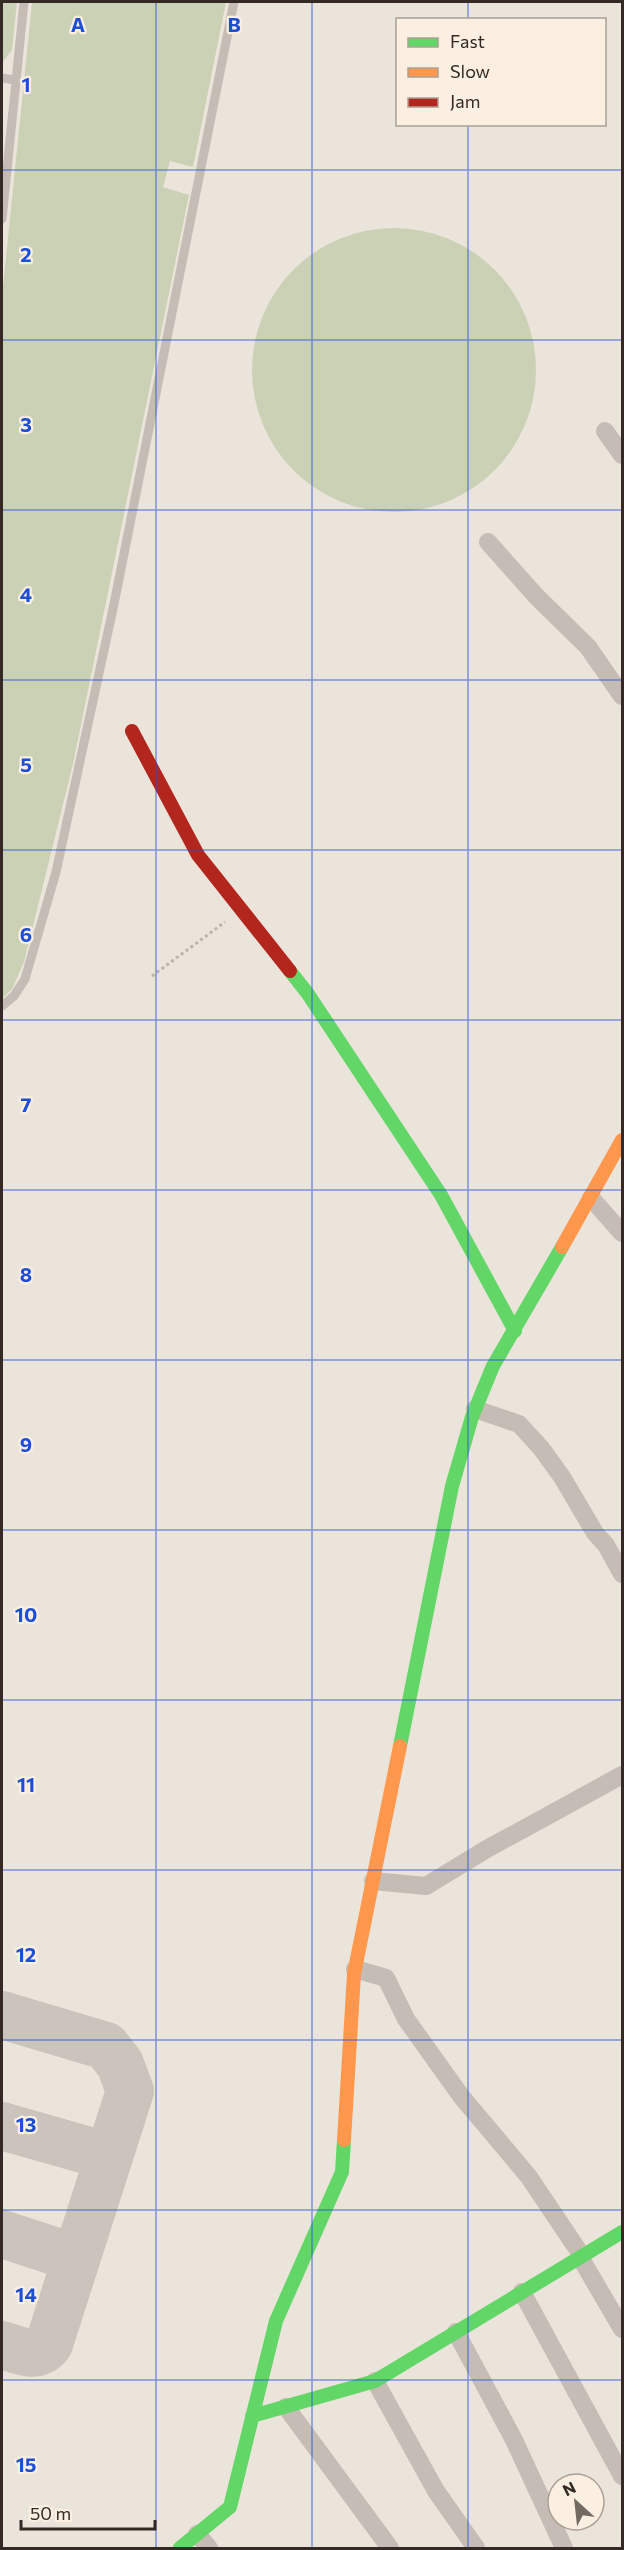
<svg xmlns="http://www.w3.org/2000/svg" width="624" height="2550" viewBox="0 0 624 2550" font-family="Commissioner,sans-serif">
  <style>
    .green { fill: #cbd1b4 }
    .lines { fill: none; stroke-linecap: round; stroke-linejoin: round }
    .taxiway { stroke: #cbc4bd; stroke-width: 48 }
    .path { stroke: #bdb5ad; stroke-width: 3; stroke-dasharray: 3 3; stroke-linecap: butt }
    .lane { stroke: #c4bcb5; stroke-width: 9 }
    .street { stroke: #c4bcb5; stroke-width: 18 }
    .fast { stroke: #63d668; stroke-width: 14 }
    .slow { stroke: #ff974d; stroke-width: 14 }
    .jam { stroke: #b3261e; stroke-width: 14 }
    .grid { fill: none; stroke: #1d4ed8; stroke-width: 1.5; stroke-opacity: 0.55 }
    .grid-label { font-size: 20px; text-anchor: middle; font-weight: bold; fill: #1d4ed8; stroke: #faefe0; stroke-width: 4.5; stroke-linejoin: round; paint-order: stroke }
  </style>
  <rect width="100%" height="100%" fill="#ebe4db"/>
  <path class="green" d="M2,2H17L12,50L2,63Z
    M32,2H226L193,167L170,161L163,187L189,195L73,764L24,962L12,989L2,999V297Z
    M252 370a142 142 0 1 1 284 0a142 142 0 1 1-284 0Z"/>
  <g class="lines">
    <path class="taxiway" d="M2,2015L106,2046L120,2064L130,2091L49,2344C36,2360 19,2350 2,2345
      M2,2126L86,2150
      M2,2234L54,2251"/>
    <path class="path" d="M152,976L225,922"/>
    <path class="lane" d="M2,78L15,80
      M2,219L24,2
      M2,1006L14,996L25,979L56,872L114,604L234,2"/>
    <path class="street" d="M605,431L622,455
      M488,542L536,596L588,647L622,696
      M591,1198L622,1233
      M475,1409L519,1424L541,1448L562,1477L595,1533L606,1545L622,1574
      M373,1881L426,1886L485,1850L622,1775
      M355,1969L386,1978L406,2019L461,2096L529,2177L582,2256
      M580,2257L622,2329
      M522,2292L622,2476
      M456,2332L514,2440L564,2548
      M375,2381L436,2491L476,2548
      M286,2407L390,2548
      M197,2534L209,2548"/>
    <path class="fast" d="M290,971L308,994L441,1195L515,1331
      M400,1746L452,1486L472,1417L493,1366L562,1247
      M252,2416L375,2381L622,2232
      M180,2548L230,2507L276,2321L342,2172L344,2140"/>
    <path class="slow" d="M562,1247L622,1140
      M344,2140L354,1974L400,1746"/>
    <path class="jam" d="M132,731L198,855L290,971"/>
  </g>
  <path class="grid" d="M156,2V2548M312,2V2548M468,2V20M468,124V2548M2,170H622M2,340H622M2,510H622M2,680H622M2,850H622M2,1020H622M2,1190H622M2,1360H622M2,1530H622M2,1700H622M2,1870H622M2,2040H622M2,2210H622M2,2380H622"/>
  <g class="grid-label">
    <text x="78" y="32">A</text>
    <text x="234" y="32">B</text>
    <text x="26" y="92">1</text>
    <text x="26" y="262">2</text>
    <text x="26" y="432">3</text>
    <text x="26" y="602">4</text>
    <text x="26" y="772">5</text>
    <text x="26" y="942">6</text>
    <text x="26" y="1112">7</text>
    <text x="26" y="1282">8</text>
    <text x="26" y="1452">9</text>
    <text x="26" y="1622">10</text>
    <text x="26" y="1792">11</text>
    <text x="26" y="1962">12</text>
    <text x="26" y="2132">13</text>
    <text x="26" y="2302">14</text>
    <text x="26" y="2472">15</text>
  </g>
  <rect width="624" height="2550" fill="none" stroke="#342924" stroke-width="6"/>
  <rect x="396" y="18" width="210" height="108" fill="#faefe0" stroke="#aba095" stroke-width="1.5"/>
  <rect x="408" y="38" width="30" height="9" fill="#63d668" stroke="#aba095" stroke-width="1.5"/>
  <text x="450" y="48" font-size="18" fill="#342924">Fast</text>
  <rect x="408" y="68" width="30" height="9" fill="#ff974d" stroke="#aba095" stroke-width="1.5"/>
  <text x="450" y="78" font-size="18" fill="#342924">Slow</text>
  <rect x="408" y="98" width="30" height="9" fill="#b3261e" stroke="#aba095" stroke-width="1.5"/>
  <text x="450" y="108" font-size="18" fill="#342924">Jam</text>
  <g transform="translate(576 2502) rotate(333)"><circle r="28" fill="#faefe0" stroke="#aba095" stroke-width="1.5"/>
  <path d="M0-4.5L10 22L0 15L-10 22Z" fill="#746a64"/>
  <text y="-9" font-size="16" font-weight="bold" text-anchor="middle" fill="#342924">N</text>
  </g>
  <path d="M21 2520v9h134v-9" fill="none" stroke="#342924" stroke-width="3"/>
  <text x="30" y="2520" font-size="18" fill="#342924" stroke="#faefe0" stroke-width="4.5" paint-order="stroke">50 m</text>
</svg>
